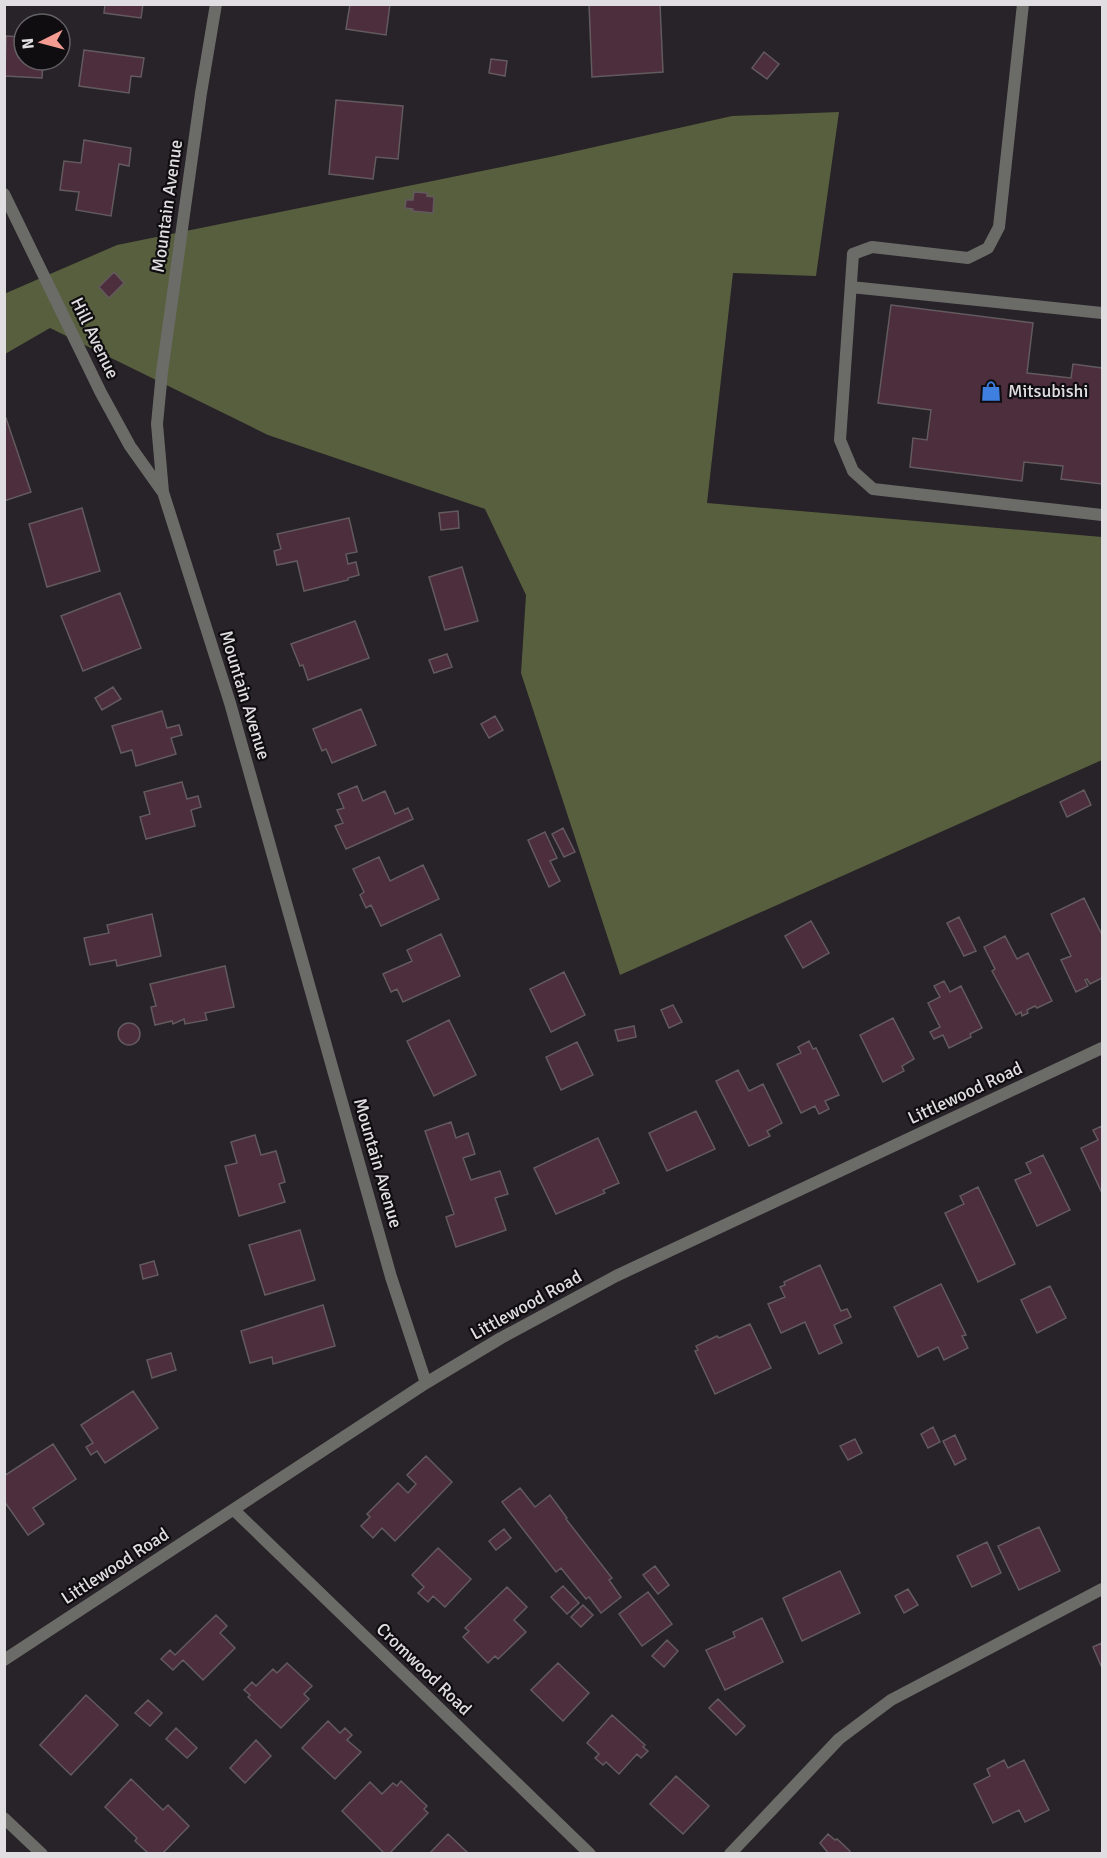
<svg xmlns="http://www.w3.org/2000/svg" width="1107" height="1858" viewBox="0 0 1107 1858" font-family="Signika,sans-serif">
  <style>
    .forest { fill: #585f3e }
    .building { fill: #4c2e3c; stroke: #635a5e; stroke-width: 1.5 }
    .lines { fill: none; stroke-linecap: round; stroke-linejoin: round }
    .lane { stroke: #6b6c68; stroke-width: 12 }
    .street { stroke: #6b6c68; stroke-width: 12 }
    .labels { text-anchor: middle; dominant-baseline: central; stroke-width: 4.5; stroke-linejoin: round; paint-order: stroke }
    .street-label { font-size: 18px; fill: #e1dee1; stroke: #0f0d10 }
    .poi-label { font-size: 18px; fill: #e1dee1; stroke: #0f0d10; text-anchor: start }
  </style>
  <rect width="100%" height="100%" fill="#272328"/>
  <path class="forest" d="M839,112L816,276L733,273L707,503L1102,537V760L620,975L521,673L526,595L485,509L268,435L50,328L5,354L4,294L117,245L550,157L732,116Z"/>
  <path class="building" d="M105,4H143L141,18L104,13Z
    M350,4H390L386,35L346,29Z
    M589,4H660L663,72L592,77Z
    M6,36L24,37V60H43L42,78L5,76Z
    M84,50L144,58L141,77L131,76L129,93L79,86Z
    M764,52L779,64L767,79L752,68Z
    M491,59L507,61L505,76L489,73Z
    M336,100L403,106L398,159L376,157L373,179L329,174Z
    M84,140L131,148L129,166L119,164L111,216L76,210L79,192L60,190L64,161L81,163Z
    M414,192L427,193V196L434,197L433,213L412,211L413,209L405,208L406,200H413Z
    M114,272L124,283L109,298L99,287Z
    M891,305L1033,323L1027,373L1071,378L1073,364L1102,368V484L1061,479L1063,466L1024,462L1022,481L910,467L913,438L927,440L931,410L878,403Z
    M6,418L31,492L4,501V419Z
    M82,508L100,571L47,587L29,524Z
    M458,511L459,528L441,530L439,513Z
    M349,518L357,552L346,554L348,564L356,562L359,575L348,578V580L304,591L297,561L277,565L274,551L281,549L277,534Z
    M462,567L478,621L445,630L429,577Z
    M120,593L141,648L83,671L61,616Z
    M355,621L369,658L308,680L303,665L300,666L291,644Z
    M447,654L452,667L434,673L429,660Z
    M113,687L121,699L102,710L95,698Z
    M361,709L376,745L332,763L326,749L322,751L313,729Z
    M162,711L167,728L179,725L182,735L171,738L176,754L136,766L132,750L121,753L112,726Z
    M495,716L503,730L489,738L481,724Z
    M182,782L187,799L198,796L201,807L191,810L195,826L146,839L140,817L150,814L144,792Z
    M357,786L363,801L385,791L395,814L408,808L413,819L346,849L335,826L343,823L337,810L344,808L338,794Z
    M1084,790L1091,805L1067,817L1060,802Z
    M563,828L575,852L564,857L552,834Z
    M545,832L557,858L550,861L560,881L549,887L528,840Z
    M379,857L390,881L423,865L439,899L381,926L371,905L366,908L360,895L364,892L353,869Z
    M1084,898L1102,935V978L1090,984L1087,979L1085,980L1088,986L1076,992L1061,960L1071,956L1051,914Z
    M152,914L161,956L117,966L116,960L90,965L84,938L109,933L107,925Z
    M959,917L976,951L964,956L947,923Z
    M811,921L829,953L803,968L785,936Z
    M441,934L460,976L403,1002L397,989L391,992L383,974L412,961L407,950Z
    M1005,936L1017,959L1028,953L1052,1001L1037,1008L1035,1006L1027,1010L1028,1013L1022,1016L1021,1012L1016,1015L992,971L995,969L984,947Z
    M225,966L234,1007L205,1013L207,1020L185,1024L184,1019L173,1024L172,1021L155,1025L151,1007L156,1006L150,984Z
    M564,972L585,1015L551,1032L530,989Z
    M944,981L950,992L961,986L982,1028L970,1034L971,1037L949,1048L943,1035L934,1039L930,1032L940,1027L928,1003L940,997L934,986Z
    M673,1005L682,1022L669,1028L661,1010Z
    M893,1018L914,1059L902,1066L904,1071L883,1082L860,1035Z
    M449,1020L476,1075L434,1096L407,1041Z
    M118 1034a11 11 0 1 1 22 0a11 11 0 1 1-22 0Z
    M634,1026L636,1037L618,1041L615,1030Z
    M809,1041L813,1049L816,1048L839,1095L825,1101L829,1109L819,1114L815,1106L801,1113L777,1064L801,1053L798,1047Z
    M577,1042L593,1075L561,1090L546,1057Z
    M738,1070L749,1091L763,1084L782,1123L767,1131L770,1136L749,1146L716,1081Z
    M696,1111L715,1149L667,1171L649,1133Z
    M451,1122L456,1138L468,1133L475,1154L463,1158L471,1180L500,1171L508,1194L495,1198L506,1230L456,1247L446,1217L454,1214L425,1131Z
    M1102,1126V1193L1081,1148L1098,1140L1093,1130Z
    M255,1135L261,1155L276,1151L285,1182L279,1184L285,1202L239,1216L225,1166L237,1163L231,1142Z
    M598,1138L619,1183L603,1190L605,1193L556,1214L534,1168Z
    M1043,1155L1070,1210L1037,1226L1015,1180L1031,1173L1026,1163Z
    M978,1187L1015,1264L978,1282L945,1213L964,1204L960,1196Z
    M300,1230L315,1280L265,1295L249,1245Z
    M154,1261L158,1275L143,1279L140,1265Z
    M820,1265L841,1311L847,1309L851,1317L834,1325L842,1343L819,1354L805,1322L781,1333L768,1304L785,1297L780,1287L785,1285L784,1282Z
    M941,1284L966,1335L962,1336L968,1348L944,1360L938,1347L918,1357L894,1307Z
    M1050,1286L1066,1318L1037,1333L1021,1300Z
    M323,1305L335,1346L273,1364L272,1357L250,1363L241,1331Z
    M750,1324L771,1368L715,1394L695,1351L698,1350L696,1346L717,1336L719,1338Z
    M171,1353L176,1370L152,1378L147,1360Z
    M133,1391L158,1428L105,1463L97,1451L91,1455L86,1447L93,1443L81,1425Z
    M933,1427L940,1442L928,1448L921,1434Z
    M955,1435L966,1459L955,1465L943,1441Z
    M855,1439L862,1453L848,1460L840,1446Z
    M53,1444L76,1479L33,1508L44,1524L28,1535L4,1501V1476Z
    M426,1456L452,1482L395,1541L382,1528L373,1538L361,1526L370,1517L367,1514L398,1483L408,1493L416,1484L407,1475Z
    M520,1488L535,1507L550,1495L567,1518L566,1519L612,1578L609,1580L621,1597L601,1613L589,1597L586,1599L561,1568L556,1572L502,1502Z
    M1039,1527L1060,1571L1019,1590L998,1546Z
    M504,1529L511,1538L496,1550L489,1541Z
    M987,1542L1001,1573L972,1587L957,1556Z
    M438,1548L471,1579L445,1607L433,1596L428,1602L418,1593L424,1587L412,1575Z
    M655,1566L669,1585L658,1594L643,1575Z
    M840,1571L860,1613L802,1641L783,1598Z
    M563,1586L579,1603L567,1614L551,1597Z
    M507,1587L527,1607L514,1620L526,1632L498,1659L495,1656L488,1663L463,1637L469,1631L465,1628Z
    M908,1589L918,1605L904,1613L895,1596Z
    M648,1592L672,1624L642,1646L619,1614Z
    M583,1605L593,1615L581,1627L571,1617Z
    M216,1615L227,1626L220,1633L235,1648L203,1680L183,1660L173,1670L161,1659L170,1650L175,1655Z
    M762,1618L783,1662L725,1690L706,1650L735,1637L733,1632Z
    M667,1640L678,1651L664,1667L652,1656Z
    M1102,1643V1668L1093,1647Z
    M287,1663L312,1686L304,1694L309,1699L281,1728L248,1697L250,1695L244,1690L252,1682L256,1686L273,1669L277,1673Z
    M558,1663L589,1693L563,1721L531,1690Z
    M86,1695L118,1725L71,1775L40,1745Z
    M718,1699L745,1726L736,1735L709,1708Z
    M148,1700L162,1713L150,1726L135,1713Z
    M612,1715L645,1745L643,1747L648,1751L641,1758L637,1754L619,1774L606,1762L603,1765L595,1758L599,1754L587,1743Z
    M328,1721L340,1733L345,1728L352,1735L347,1740L361,1752L335,1779L302,1748Z
    M176,1728L197,1748L187,1758L166,1739Z
    M256,1740L271,1756L245,1783L230,1768Z
    M1004,1760L1008,1768L1024,1760L1049,1810L1025,1822L1019,1810L993,1823L974,1784L990,1776L987,1769Z
    M676,1776L709,1806L683,1834L650,1804Z
    M131,1779L163,1810L168,1805L189,1826L162,1854H149L135,1841L137,1838L105,1807Z
    M401,1781L427,1806L424,1809L428,1813L389,1854H385L342,1811L370,1782L382,1794L393,1783L397,1786Z
    M448,1834L469,1854H429Z
    M828,1834L835,1840L837,1839L850,1851L848,1854H829L820,1843Z"/>
  <g class="lines">
    <path class="lane" d="M1023,4L999,227L988,248L968,258L872,247L853,254L840,440L853,471L873,489L1102,515
      M851,287L1102,313
      M730,1854L839,1739L891,1700L1102,1589"/>
    <path class="street" d="M216,4L201,93L162,372L157,424L163,492L230,703L391,1277L426,1383
      M4,194L101,393L130,446L162,491
      M234,1510L590,1854
      M4,1660L426,1383L501,1338L616,1276L1102,1048
      M4,1818L42,1854"/>
  </g>
  <defs>
    <g id="shop-bare" transform="scale(1.62)"><path d="M-5-2.5h2.3a2.7 3.5 0 0 1 5.4 0H5L5.5 6h-11ZM-1.5-2.5h3a1.5 2.3 0 0 0-3 0Z" fill="#3f7fe0" stroke="#0f0d10" stroke-width="2.5" paint-order="stroke"/></g>
  </defs>
  <g fill-rule="evenodd">
    <use href="#shop-bare" x="991" y="391"/>
  </g>
  <g class="labels">
    <g class="street-label">
      <text transform="translate(167 206) rotate(-82)">Mountain Avenue</text>
      <text transform="translate(95 338) rotate(64)">Hill Avenue</text>
      <text transform="translate(245 695) rotate(73)">Mountain Avenue</text>
      <text transform="translate(965 1093) rotate(-25)">Littlewood Road</text>
      <text transform="translate(378 1163) rotate(74)">Mountain Avenue</text>
      <text transform="translate(526 1305) rotate(-29)">Littlewood Road</text>
      <text transform="translate(115 1566) rotate(-33)">Littlewood Road</text>
      <text transform="translate(424 1669) rotate(44)">Cromwood Road</text>
    </g>
    <g class="poi-label">
      <text x="1008" y="391">Mitsubishi</text>
    </g>
  </g>
  <rect width="1107" height="1858" fill="none" stroke="#e1dee1" stroke-width="12"/>
  <g transform="translate(42 42) rotate(264)"><circle r="28" fill="#0f0d10" stroke="#636164" stroke-width="1.5"/>
  <path d="M0-4.5L10 22L0 15L-10 22Z" fill="#f59c92"/>
  <text y="-9" font-size="16" font-weight="bold" text-anchor="middle" fill="#e1dee1">N</text>
  </g>
</svg>
